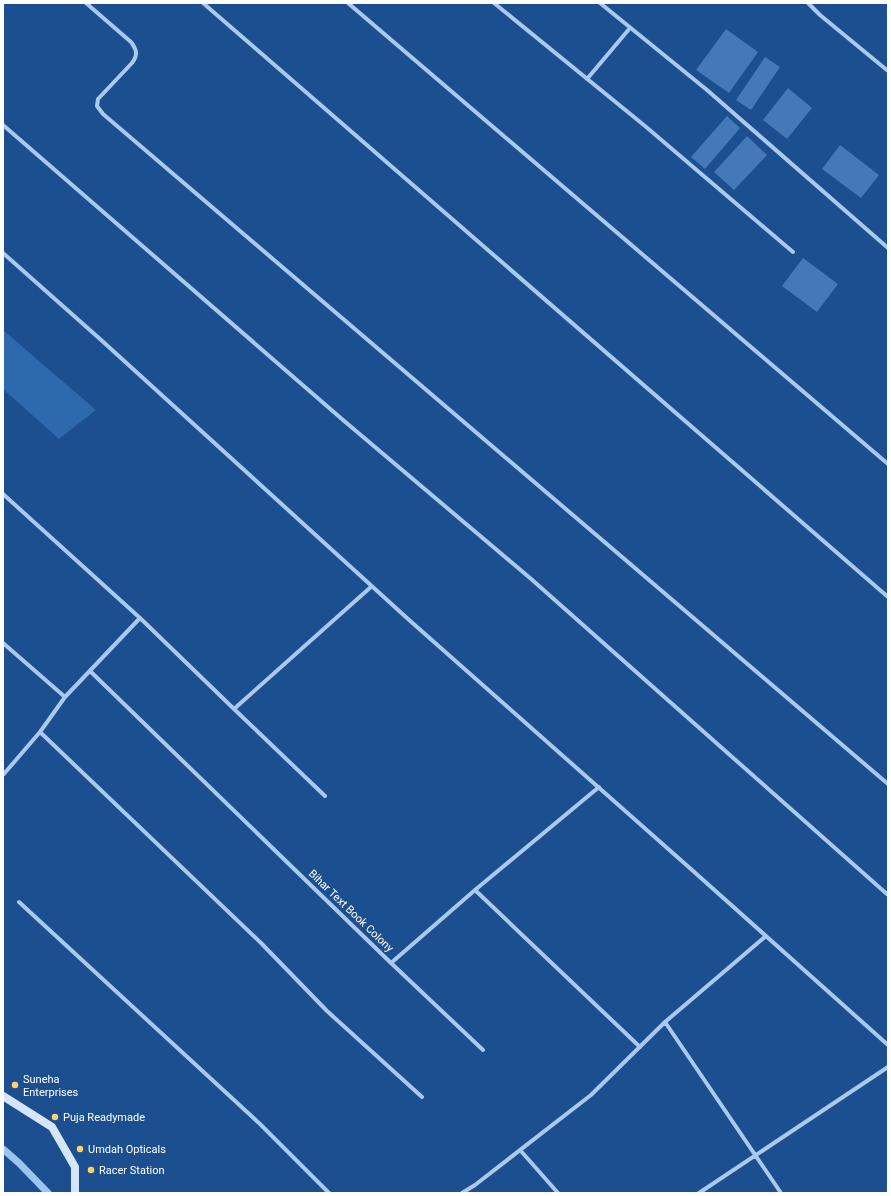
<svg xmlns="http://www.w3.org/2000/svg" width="891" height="1196" viewBox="0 0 891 1196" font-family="Roboto,sans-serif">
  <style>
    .green { fill: #2e69ad }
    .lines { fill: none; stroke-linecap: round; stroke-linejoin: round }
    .stream { stroke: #9cc4f0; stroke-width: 7 }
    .building { fill: #4478b7 }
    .street { stroke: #a9c9ee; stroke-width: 4 }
    .secondary { stroke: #d6e6fa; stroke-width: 8 }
    .poi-dot { fill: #ffd166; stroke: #1b4f8f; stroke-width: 1.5 }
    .labels { text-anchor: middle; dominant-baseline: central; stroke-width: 4; stroke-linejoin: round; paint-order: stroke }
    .street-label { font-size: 11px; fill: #fff; stroke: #1b4f8f }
    .poi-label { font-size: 11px; fill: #fff; stroke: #1b4f8f; text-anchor: start }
  </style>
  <rect width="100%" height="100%" fill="#1b4f8f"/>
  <path class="green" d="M3,330L96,410L59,439L3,389Z"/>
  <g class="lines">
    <path class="stream" d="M3,1149L19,1163L48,1193"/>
  </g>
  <path class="building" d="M726,29L758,52L729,93L696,70Z
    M765,57L780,67L751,110L736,100Z
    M788,88L812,108L787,139L763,120Z
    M727,116L740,128L705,169L691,157Z
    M747,136L767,155L734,190L714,172Z
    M840,145L879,175L861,198L822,169Z
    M803,258L838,284L817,312L782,286Z"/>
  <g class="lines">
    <path class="street" d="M86,3L131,42C137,50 138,55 132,63L98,99L97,106L103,114L888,784
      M203,3L888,597
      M348,3L888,464
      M494,3L645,126L793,252
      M600,3L707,90L888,248
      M808,3L820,15L888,71
      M587,79L630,28
      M3,125L343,420L530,578L888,895
      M3,253L100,339L408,619L692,870L888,1045
      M3,494L140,618
      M372,586L234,709L140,618L65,697L40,732L261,943L327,1011L422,1097
      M3,643L65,697
      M90,671L391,963L475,890L640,1047
      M234,709L325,796
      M3,775L40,732
      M475,890L599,787
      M19,902L260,1124L329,1193
      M391,963L483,1050
      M665,1022L781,1193
      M520,1150L558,1193
      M462,1193L475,1185L591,1095L665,1022L766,936
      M699,1193L888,1067"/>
    <path class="secondary" d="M3,1096L52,1127L75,1167V1193"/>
  </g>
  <g class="poi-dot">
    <circle cx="15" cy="1085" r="4"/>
    <circle cx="55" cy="1117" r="4"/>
    <circle cx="80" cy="1149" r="4"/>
    <circle cx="91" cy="1170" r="4"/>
  </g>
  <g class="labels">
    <g class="street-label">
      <text transform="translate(351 911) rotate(44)">Bihar Text Book Colony</text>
    </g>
    <g class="poi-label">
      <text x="23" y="1079">Suneha<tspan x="23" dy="13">Enterprises</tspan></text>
      <text x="63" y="1117">Puja Readymade</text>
      <text x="88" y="1149">Umdah Opticals</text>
      <text x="99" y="1170">Racer Station</text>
    </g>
  </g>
  <rect width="891" height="1196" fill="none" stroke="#ffffff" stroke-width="8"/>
</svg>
